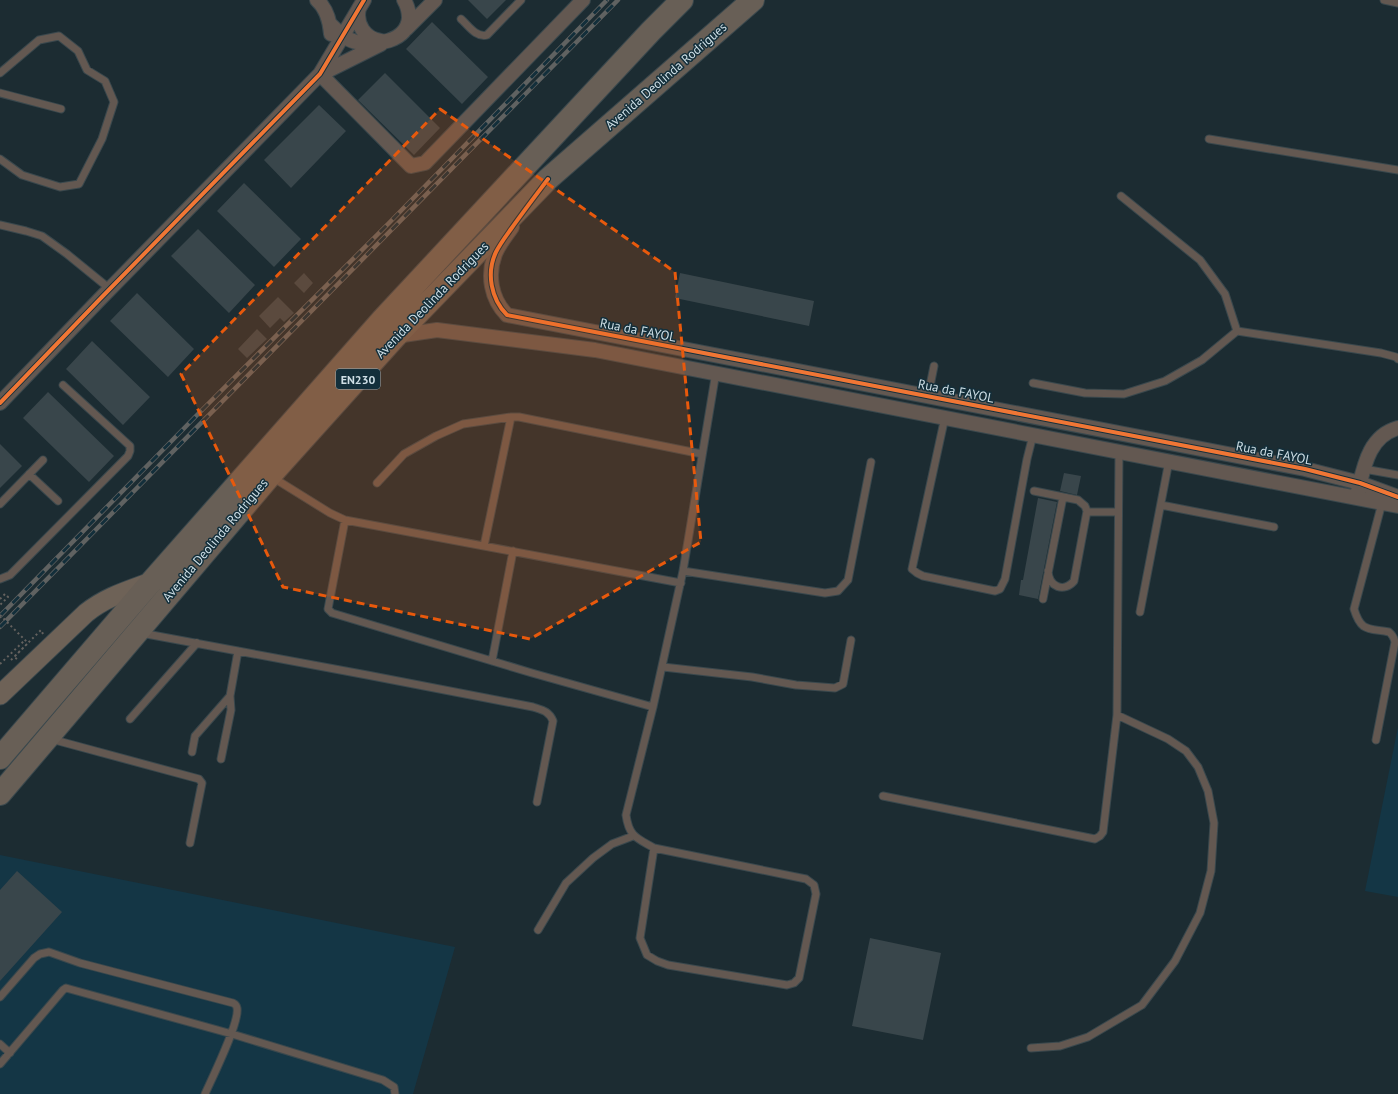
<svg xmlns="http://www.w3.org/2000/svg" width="1398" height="1094" viewBox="0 0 1398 1094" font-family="'PT Sans',sans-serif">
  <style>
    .built { fill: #143645 }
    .building { fill: #39464b }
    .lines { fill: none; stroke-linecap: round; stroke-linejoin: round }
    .service-casing { stroke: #3a484d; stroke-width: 9 }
    .minor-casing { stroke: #3a484d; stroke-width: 16 }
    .secondary-casing { stroke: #3a484d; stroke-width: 21 }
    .trunk-casing { stroke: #3a484d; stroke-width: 24 }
    .path { stroke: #65625f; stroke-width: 2; stroke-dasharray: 2 3; stroke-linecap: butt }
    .service { stroke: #635851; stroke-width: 7 }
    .minor { stroke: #635851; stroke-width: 14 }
    .secondary { stroke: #6e6257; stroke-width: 19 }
    .trunk { stroke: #685f56; stroke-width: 22 }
    .rail-casing { stroke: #606261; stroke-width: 4.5 }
    .rail { stroke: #132f3b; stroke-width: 3; stroke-dasharray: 9; stroke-linecap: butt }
    .path-bridge { stroke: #65625f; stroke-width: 2; stroke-dasharray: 2 3; stroke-linecap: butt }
    .cycleway-casing { stroke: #132f3b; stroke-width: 6 }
    .cycleway { stroke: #f07635; stroke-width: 4 }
    .marked { fill: #e8590c; fill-opacity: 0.2; stroke: #e8590c; stroke-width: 3; stroke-dasharray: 8 5; stroke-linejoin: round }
    .labels { text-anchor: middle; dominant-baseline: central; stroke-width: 3; stroke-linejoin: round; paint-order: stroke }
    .shield { fill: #132f3b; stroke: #97aab3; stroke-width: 1 }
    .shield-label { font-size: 12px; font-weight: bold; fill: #cfdfe6 }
    .street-label { font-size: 13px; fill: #cfdfe6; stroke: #132f3b }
  </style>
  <rect width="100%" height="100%" fill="#1c2c32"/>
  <path class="built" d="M1398,727V897L1365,891Z
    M0,855L455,947L413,1094H0Z"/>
  <path class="building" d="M468,0H506L487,19Z
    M432,22L488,77L462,104L406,49Z
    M385,73L440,128L414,155L358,100Z
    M319,105L346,131L291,188L264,160Z
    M244,183L301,239L274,267L217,211Z
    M198,229L255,285L229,313L171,256Z
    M304,273L313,283L304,293L294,283Z
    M680,273L814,301L809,326L675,298Z
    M137,293L194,349L168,377L110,321Z
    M278,297L294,313L284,322L280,318L270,328L259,316Z
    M257,329L267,339L247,358L238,349Z
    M92,341L150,397L123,425L66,369Z
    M48,392L114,456L89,482L23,418Z
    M0,444L22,466L0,488Z
    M1064,473L1081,476L1077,495L1060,491Z
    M1038,498L1057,502L1038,599L1019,595L1021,580H1023Z
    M17,871L62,912L0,981V890Z
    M870,938L941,953L923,1040L852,1026Z"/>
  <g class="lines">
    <g class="service-casing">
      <path id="service" d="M1384,0L1398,3
        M461,19C468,25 476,38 487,35L521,0
        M0,73L39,40L59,36L78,51L87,70L105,81L114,102L102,139L79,184L60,187L22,175L0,159
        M0,93L61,109
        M1209,139L1398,170
        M1121,196L1200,260L1225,294L1237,331
        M0,225L26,231L42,236L67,254L110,289
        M1033,383L1085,393L1124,394L1165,381L1202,360L1237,331L1381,353L1396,357L1398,359
        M928,396L934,366
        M945,417L912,569L917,573L923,576L995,591L1000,589L1005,579L1027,459L1033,435
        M1364,469L1398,475
        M29,474L58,501
        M272,477L330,513L345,520L681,583
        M377,483L404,454L436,436L463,424L511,417H519L702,454
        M1034,491L1078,500L1085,506L1087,511L1074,581C1064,593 1049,587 1048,571
        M0,504L43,460
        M1161,505L1274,527
        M1087,512H1118
        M345,520L328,609L332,613L532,673L653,707
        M484,546L511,417
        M683,571L825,593L838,591L848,580L871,462
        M0,579L10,575L128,456L130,451V446L63,385
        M1043,599L1063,497
        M1140,612L1169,461
        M141,633L367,675L533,707C542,710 549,711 553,721L537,802
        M492,661L513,551
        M663,667L752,677L796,685L835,688L843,684L851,640
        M130,719L197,643
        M51,739L199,779L202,783L190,843
        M1376,740L1395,642C1394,638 1393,635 1389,632C1368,628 1361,632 1354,609L1382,503
        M192,752L195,736L230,696L238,651
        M221,759L231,710L230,696
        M883,796L1095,839L1100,836L1103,832L1117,715L1119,451
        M654,848L640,938L647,955L657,961L668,965L787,985L794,983L799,978L816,894L814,885L806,879L654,848C637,838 629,837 626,815L653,707L683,571L716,372
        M538,930L566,883L593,858L612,844L633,836
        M0,997L34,958L40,954L49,952L80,963L233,1003C236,1005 236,1004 237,1008C240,1022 212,1078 205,1094
        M0,1044L10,1053
        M1031,1048L1060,1046L1088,1037L1142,1005L1175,961L1200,913L1211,871L1214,823L1208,791L1198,767L1186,751L1168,739L1117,715
        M0,1064L63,990L66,988L232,1034L383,1080L394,1087L395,1094"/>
    </g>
    <g class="minor-casing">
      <path id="minor" d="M317,0C326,8 330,22 331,34
        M359,8C355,24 365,39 381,41
        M330,24C338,32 345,39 356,42C375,46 407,42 409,18C409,11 407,5 404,0
        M406,29L435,0
        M320,74L411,166L425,163L583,0
        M321,74L381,44
        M512,227C506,236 499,244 495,254C487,275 491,299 507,315L1305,469L1360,483L1398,497
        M396,336L437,330L595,350L1398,506
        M0,403L99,300L320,74L364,0
        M1358,491C1364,466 1369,436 1398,428"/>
    </g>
    <g class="secondary-casing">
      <path id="secondary" d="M0,695L86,613C106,597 127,591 151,582"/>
    </g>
    <g class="trunk-casing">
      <path id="trunk" d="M0,758L151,582L382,320L651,31L682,0
        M0,794L270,476L396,336L548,179L753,0"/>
    </g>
    <path class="path" d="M0,599L5,594L8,597L0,605
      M17,659L14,657L28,643
      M11,660L41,630L43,634
      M0,664L25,640"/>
    <use href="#service" class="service"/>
    <use href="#minor" class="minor"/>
    <use href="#secondary" class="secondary"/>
    <use href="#trunk" class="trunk"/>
    <g class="rail-casing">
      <path id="rail" d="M0,616L200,412L388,224L607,0
        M0,627L618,0"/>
    </g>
    <use href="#rail" class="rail"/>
    <path class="path-bridge" d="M0,615L28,643"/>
    <g class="cycleway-casing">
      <path id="cycleway" d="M548,179C536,195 523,212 511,229C506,236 500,244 496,252C486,273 491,299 507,315L1305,469L1360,483L1398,497
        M0,403L99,300L320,74L364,0"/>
    </g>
    <use href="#cycleway" class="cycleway"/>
  </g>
  <path class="marked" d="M440,109L675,272L701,542L530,639L283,587L181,374Z"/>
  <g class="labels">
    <rect class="shield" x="336" y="369" width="44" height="20" rx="3"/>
    <g class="shield-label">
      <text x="358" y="379">EN230</text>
    </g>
    <g class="street-label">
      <text transform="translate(666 76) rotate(-41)">Avenida Deolinda Rodrigues</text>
      <text transform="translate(432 300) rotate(-46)">Avenida Deolinda Rodrigues</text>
      <text transform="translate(638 330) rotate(11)">Rua da FAYOL</text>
      <text transform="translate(956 391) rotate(11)">Rua da FAYOL</text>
      <text transform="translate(1274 453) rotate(11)">Rua da FAYOL</text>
      <text transform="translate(215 540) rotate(-50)">Avenida Deolinda Rodrigues</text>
    </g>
  </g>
</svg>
